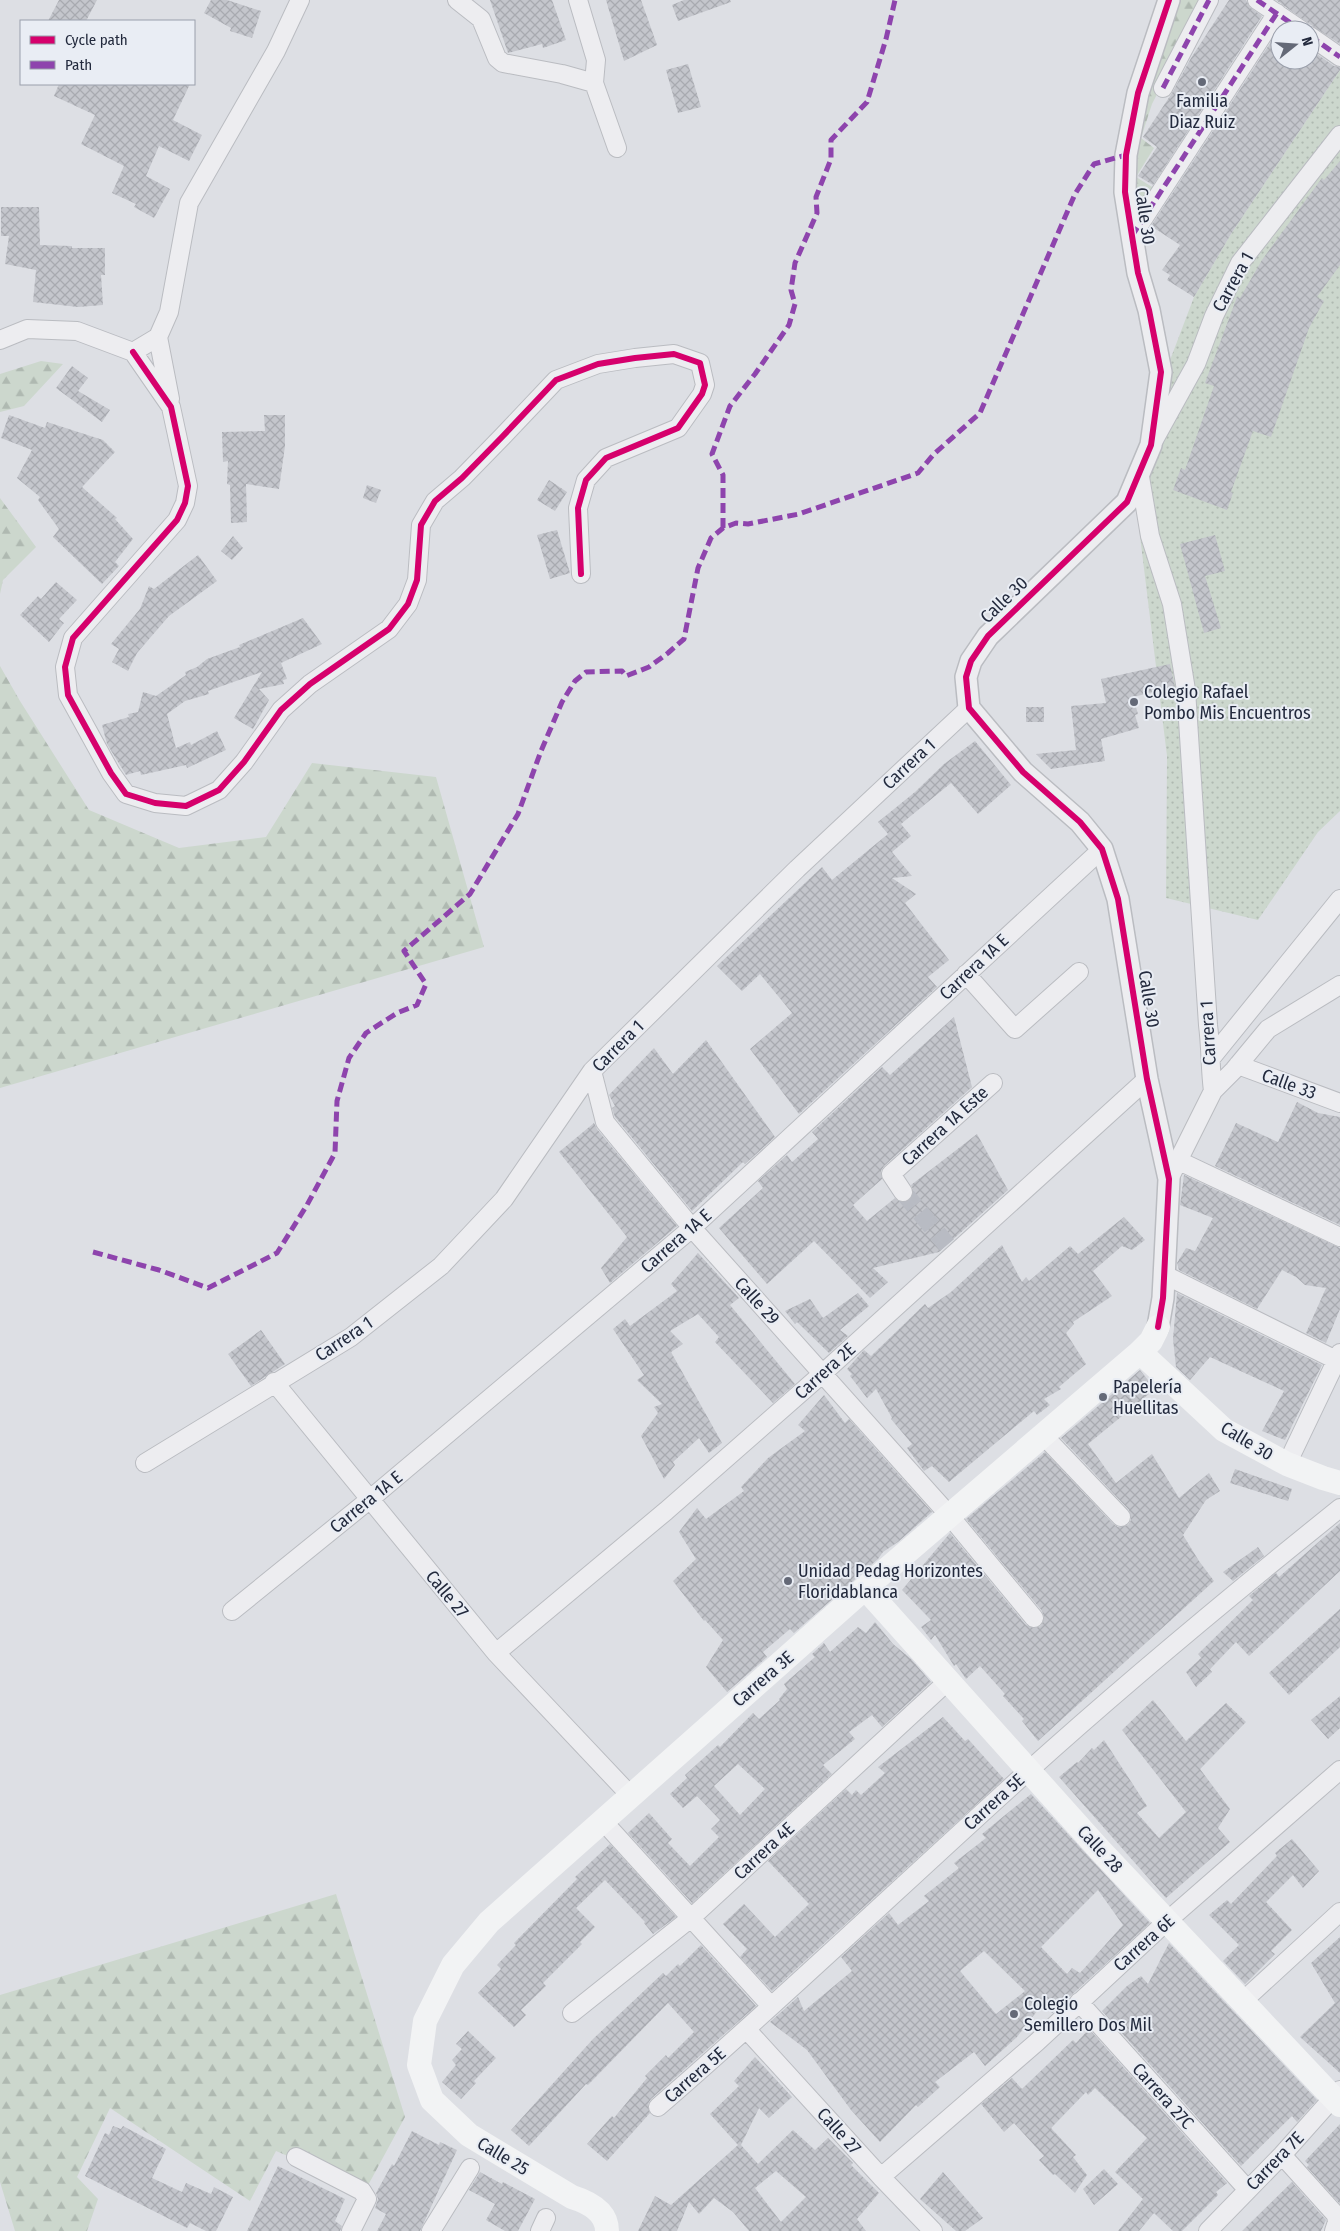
<svg xmlns="http://www.w3.org/2000/svg" width="1340" height="2231" viewBox="0 0 1340 2231" font-family="'Fira Sans Condensed',sans-serif">
  <style>
    .grass { fill: url(#grass-dots) }
    .forest { fill: url(#forest-firs) }
    .building { fill: url(#building-cross-hatch); fill-rule: evenodd }
    .lines { fill: none; stroke-linecap: round; stroke-linejoin: round }
    .minor-tunnel { stroke: #b8bbc3; stroke-width: 18; stroke-dasharray: 18 9; stroke-linecap: butt }
    .minor-casing { stroke: #babcc1; stroke-width: 20 }
    .tertiary-casing { stroke: #babcc1; stroke-width: 24 }
    .minor { stroke: #ededf0; stroke-width: 18 }
    .tertiary { stroke: #ededf0; stroke-width: 21 }
    .secondary { stroke: #f2f3f4; stroke-width: 24 }
    .quiet { stroke: #8e44ad; stroke-width: 5; stroke-dasharray: 10 5; stroke-linecap: butt }
    .cycleway-casing { stroke: #e9edf4; stroke-width: 9 }
    .cycleway { stroke: #d6006c; stroke-width: 6 }
    .poi-dot { fill: #646977; stroke: #e9edf4; stroke-width: 2 }
    .labels { text-anchor: middle; dominant-baseline: central; stroke-width: 4; stroke-linejoin: round; paint-order: stroke }
    .poi-label { font-size: 18px; fill: #232a3d; stroke: #e9edf4; text-anchor: start }
    .street-label { font-size: 18px; fill: #232a3d; stroke: #e9edf4 }
  </style>
  <defs>
    <pattern id="grass-dots" width="8" height="8" patternUnits="userSpaceOnUse" patternTransform="scale(1.25)"><rect width="8" height="8" fill="#ccd7cd"/><path d="M2 2h.1M6 6h.1" fill="none" stroke="#afb9b1" stroke-width="1.8" stroke-linecap="round"/></pattern>
    <pattern id="forest-firs" width="22" height="20" patternUnits="userSpaceOnUse" patternTransform="scale(1.25)"><rect width="22" height="20" fill="#ccd7cd"/><path d="M5 1l3.5 6h-7zM16 11l3.5 6h-7z" fill="#afb9b1"/></pattern>
    <pattern id="building-cross-hatch" width="8" height="8" patternUnits="userSpaceOnUse" patternTransform="scale(1.25)"><rect width="8" height="8" fill="#c4c6cc"/><path d="M0 0l8 8M0 8l8-8" fill="none" stroke="#a8aab0"/></pattern>
  </defs>
  <rect width="100%" height="100%" fill="#dddfe4"/>
  <path class="grass" d="M1340,70V811L1318,832L1258,920L1166,898L1167,756L1139,528L1144,468L1164,376L1194,297L1231,234Z"/>
  <path class="forest" d="M1178,0H1205L1152,104L1141,138L1154,148L1136,177L1157,190L1134,228L1129,192L1140,120Z
    M41,361L63,364L24,406L0,412V374Z
    M0,498L36,547L3,580L0,594Z
    M0,666L20,701L89,810L179,848L266,837L312,763L436,777L484,947L0,1088Z
    M336,1894L405,2117L366,2189L276,2151L250,2201L110,2108L77,2177L98,2199L87,2231H15L0,2182V1995Z"/>
  <path class="building" d="M59,0H97L86,21H48Z
    M211,0H227L261,11L252,38L230,31L231,28L204,13Z
    M490,0H552L566,40L543,48L542,44L508,53Z
    M606,0H641L657,45L624,61Z
    M684,0H730L731,2L678,21L672,5Z
    M1229,0H1246L1251,8L1262,16L1153,185L1138,176L1157,147L1143,137L1172,93L1191,58Z
    M1276,0H1340V44L1311,25Z
    M1280,28L1282,30H1280V60H1310V49L1334,66L1340,67V70L1231,234L1194,297L1167,280L1170,275L1162,270L1180,245L1151,226Z
    M688,64L701,107L678,113L666,70Z
    M59,84H190L173,120L202,135L189,161L159,146L146,176L170,189L154,218L134,207L136,204L112,193L124,166L81,144L95,115L54,96Z
    M1340,161V265L1317,297L1324,301L1309,328L1271,437L1253,431L1231,492L1233,493L1227,510L1173,490L1181,468L1185,470L1214,386L1205,383L1237,297L1240,298L1262,260L1322,178L1324,180Z
    M1,207H39L40,245L72,246V248H105V275H101L103,305L78,307L33,302L36,270L5,264L9,236H1Z
    M72,366L88,378L78,391L110,410L102,422L56,388Z
    M9,415L45,428L47,422L103,440L115,452L82,487L117,518L115,519L133,539L115,562L119,566L102,584L53,537L59,529L38,500L40,497L17,478L32,450L1,438Z
    M264,415H285V446L279,489L246,484L247,522L231,523L230,485L227,484L228,461L223,462L222,432L265,431Z
    M549,480L567,492L555,511L537,500Z
    M367,485L381,490L376,503L363,498Z
    M557,530L570,573L550,579L537,535Z
    M1215,535L1225,571L1205,576L1221,628L1204,633L1180,544Z
    M233,536L243,548L232,560L221,551Z
    M198,555L217,581L169,616L137,653L128,671L112,662L119,649L111,644L140,609L149,586L154,589Z
    M56,582L77,600L59,619L64,623L49,642L20,615L38,596L41,599Z
    M303,618L322,644L281,663L287,679L283,680L284,684L259,689L269,700L253,729L234,718L262,672L208,691L209,694L185,701L167,714L176,748L190,742L191,745L217,731L226,750L187,768L186,765L141,775L140,771L126,775L107,744L102,725L129,717L128,714L138,712L143,692L156,696L186,675L185,672L197,667L207,659L240,647L239,645Z
    M1170,664L1175,687L1133,697L1138,714L1135,715L1139,728L1101,739L1105,761L1051,769L1036,754L1076,750L1071,706L1106,703L1101,679Z
    M1026,707H1044V722H1026Z
    M975,741L1011,785L978,814L951,783L901,824L911,836L892,852L912,876L892,878L916,894L905,903L949,960L928,977L937,987L799,1114L750,1049L792,1013L760,974L742,991L717,966L822,867L832,880L888,834L878,822L915,792L944,764Z
    M954,1017L972,1087L884,1166L881,1171L882,1179L853,1205L867,1221L895,1198L903,1203L908,1201L914,1192L911,1185L977,1134L1008,1190L939,1252L873,1268L888,1282L870,1298L814,1241L767,1284L719,1228L763,1188L758,1181L787,1155L792,1162L818,1139L812,1132L882,1067L890,1075Z
    M706,1040L775,1137L745,1164L743,1162L692,1211L615,1117L612,1108L615,1106L609,1095L654,1048L673,1074Z
    M1297,1102L1318,1113L1340,1117V1225L1215,1166L1236,1123L1278,1142Z
    M594,1123L597,1129L677,1226L610,1283L601,1268L627,1237L559,1152Z
    M1184,1175L1340,1248V1309L1326,1343L1306,1333L1326,1288L1305,1285L1296,1277L1282,1270L1257,1309L1179,1270L1177,1263L1186,1248L1195,1251L1213,1218L1180,1205Z
    M1124,1217L1145,1240L1132,1250L1122,1246L1093,1271L1112,1296L1073,1322L1074,1324L1066,1333L1086,1364L1059,1387L1061,1389L1044,1399L1050,1405L1037,1415L1034,1411L949,1482L932,1466L924,1471L907,1448L912,1444L891,1419L892,1418L876,1389L867,1398L850,1376L852,1374L847,1369L864,1350L871,1356L925,1304L928,1308L951,1292L1002,1245L1022,1282L1026,1277L1029,1281L1070,1246L1078,1254Z
    M698,1253L739,1298L730,1305L795,1384L773,1403L715,1342L719,1337L698,1314L670,1331L683,1344L671,1352L722,1443L709,1453L699,1438L673,1462L675,1465L664,1479L641,1436L658,1413L654,1407L662,1404L637,1380L644,1375L613,1329L625,1319L630,1326L677,1291L671,1284Z
    M858,1293L869,1306L840,1330L848,1336L829,1353L797,1322L795,1324L785,1311L810,1299L823,1318Z
    M1177,1293L1322,1365L1285,1440L1262,1431L1284,1391L1210,1357L1190,1380L1176,1367L1173,1339Z
    M261,1330L285,1364L251,1386L228,1354Z
    M1140,1370L1155,1389L1088,1444L1116,1483L1152,1454L1179,1498L1209,1473L1220,1491L1206,1500L1183,1535L1199,1561L1214,1581L1038,1741L1022,1721L1024,1719L1003,1696L1005,1694L980,1666L966,1679L956,1664L954,1666L935,1635L931,1640L921,1627L931,1620L902,1590L950,1533L1026,1625L1035,1628L1041,1626L1044,1617L1042,1611L966,1519L1045,1452L1113,1524L1118,1527L1128,1525L1131,1520L1129,1510L1061,1438Z
    M824,1395L845,1423L849,1419L932,1512L898,1542L883,1552L878,1559L794,1633L790,1629L763,1652L767,1657L727,1692L706,1667L723,1640L705,1620L704,1621L673,1581L696,1559L679,1532L697,1508L706,1519L744,1491L741,1487L768,1458L805,1431L798,1425Z
    M1235,1469L1292,1489L1288,1501L1230,1483Z
    M1340,1523V1571L1249,1656L1236,1642L1210,1669L1198,1654L1253,1600L1249,1596L1276,1573L1279,1577Z
    M1258,1547L1264,1556L1233,1581L1223,1572Z
    M1340,1609V1647L1289,1695L1269,1673Z
    M875,1622L893,1644L911,1659L931,1682L882,1727L872,1715L849,1732L855,1739L823,1765L832,1774L692,1903L628,1833L649,1813L672,1839L668,1843L690,1866L719,1837L711,1829L720,1820L697,1796L683,1808L670,1794L687,1778L685,1775L718,1745L720,1747L753,1713L759,1719L780,1700L779,1699L787,1689L784,1684L815,1657L812,1654L824,1643L830,1652L858,1627L866,1633ZM738,1764L765,1789L740,1815L714,1786Z
    M1201,1658L1212,1672L1196,1687L1186,1672Z
    M1340,1696V1728L1328,1739L1311,1720Z
    M1153,1700L1186,1741L1226,1703L1246,1722L1200,1769L1230,1809L1218,1828L1230,1842L1166,1898L1059,1777L1077,1762L1078,1763L1092,1748L1094,1750L1104,1740L1147,1806L1137,1813L1159,1838L1186,1812L1122,1730Z
    M943,1717L965,1741L968,1739L1004,1779L772,1991L740,1957L747,1949L723,1924L744,1904L775,1937L809,1904L768,1861L846,1789L852,1795L856,1790L861,1795L885,1773L878,1767Z
    M1031,1794L1150,1923L1052,2013L1044,2002L1017,2037L985,2066L974,2052L935,2082L940,2087L918,2107L916,2105L880,2142L851,2110L807,2050L770,2022L798,1997L804,2011L852,1971L841,1957L889,1913L898,1925L929,1901L924,1896L959,1868L954,1863L986,1838L982,1834ZM1098,1890L1123,1925L1080,1973L1072,1968L1067,1974L1041,1947ZM984,1951L1025,1991L996,2014L960,1971Z
    M1292,1839L1319,1871L1303,1888L1293,1875L1266,1902L1292,1930L1271,1951L1275,1954L1245,1984L1223,1961L1239,1945L1209,1915L1227,1900L1231,1904L1277,1856L1275,1853Z
    M610,1844L676,1917L653,1934L644,1923L645,1922L605,1880L576,1908L595,1927L580,1942L582,1944L543,1983L546,1986L521,2010L526,2015L514,2027L478,1993L501,1969L497,1965L516,1945L514,1943L577,1879L575,1877Z
    M1340,1937V2073L1300,2037L1335,2003L1311,1963Z
    M1169,1943L1317,2100L1297,2122L1292,2116L1241,2166L1102,2011L1127,1986L1141,1976L1148,1984Z
    M701,1945L756,2006L651,2099L648,2104L650,2113L607,2161L587,2144L612,2116L614,2118L647,2078L645,2076L666,2055L668,2058L694,2032L668,2003L588,2085L586,2084L529,2146L511,2130L593,2039L663,1973L666,1976L678,1964L680,1966Z
    M1089,2029L1227,2183L1216,2192L1218,2195L1182,2231H1173L1154,2213L1139,2231H1118L1143,2199L1115,2172L1147,2138L1095,2088L1088,2095L1086,2092L1051,2128L1076,2155L1073,2157L1087,2175L1075,2193L1055,2174L1053,2175L1039,2160L1044,2156L1014,2123L1004,2132L981,2104L1012,2078L1022,2089L1073,2040L1076,2043Z
    M468,2031L496,2058L474,2081L476,2083L461,2099L442,2082L456,2065L452,2060L462,2049L456,2044Z
    M755,2057L792,2097L769,2118L759,2108L741,2145L758,2164L793,2130L815,2150L828,2138L853,2163L851,2165L879,2193L857,2219L866,2231H749L733,2212L714,2198L699,2214L689,2202L677,2231H638L655,2196L671,2205L738,2145L710,2114L739,2086L734,2081ZM776,2171L806,2197L781,2222L755,2188Z
    M1340,2124V2204L1307,2167L1309,2165L1305,2161Z
    M113,2126L121,2129L123,2126L166,2149L152,2178L182,2192L186,2183L211,2194L214,2187L233,2197L216,2231H206L190,2223L187,2228L85,2176L105,2133L109,2135Z
    M412,2131L439,2145L440,2142L457,2150L420,2231H377L386,2214L375,2208L378,2199L376,2193L392,2164L394,2166Z
    M278,2166L345,2199L335,2221L342,2226L340,2231H247Z
    M1104,2169L1118,2184L1094,2205L1083,2189Z
    M480,2172L502,2184L503,2182L535,2199L518,2231H505L486,2220L495,2204L469,2190Z
    M943,2172L983,2218L965,2231H956L920,2199Z
    M1292,2182L1326,2220L1321,2231H1242Z"/>
  <g class="lines">
    <path class="minor-tunnel" d="M903,1192L947,1245"/>
    <g class="minor-casing">
      <path id="minor" d="M457,0L481,19L497,58L503,63L562,74L594,83
        M578,0L596,60L594,83L617,148
        M1257,0L1301,30
        M1310,36L1340,57
        M1163,88L1209,0
        M1132,236L1277,13
        M158,337L170,399
        M0,340L27,329L77,331L133,352L158,337L169,312L189,203L276,51L300,0
        M133,352L171,407L188,486L185,503L177,520L73,638L65,667L68,695L111,773L126,794L155,803L186,806L219,790L244,762L281,710L310,684L389,629L408,604L417,580L421,525L435,501L462,478L502,437L556,380L598,364L635,358L674,354L700,363L705,385L702,394L678,428L606,458L586,480L578,508L581,574
        M1154,440L1196,364L1214,316L1240,263L1340,135
        M1139,471L1150,536L1172,604L1186,690L1208,1025C1211,1048 1210,1068 1213,1091
        M966,974L1015,1029L1079,972
        M1212,1057L1340,899
        M1238,1065L1340,1103
        M592,1071L605,1122L692,1228L949,1515L1034,1618
        M1177,1160L1340,1237
        M1169,1179L1213,1091L1234,1070L1268,1029L1340,985
        M903,1192L891,1174L993,1083
        M1163,1274L1336,1360
        M274,1382L496,1653L631,1796
        M1042,1434L1121,1517
        M145,1463L351,1337L441,1266L504,1199L592,1071L797,869L969,708
        M1287,1464L1340,1353
        M232,1611L369,1500L692,1228L1102,849
        M496,1653L666,1511L822,1374L1147,1079
        M602,1820L771,2006
        M1243,2001L1340,1912
        M1079,2002L1248,2190
        M572,2013L691,1918L949,1680
        M747,2030L881,2177L933,2231
        M658,2107C783,1999 903,1884 1026,1773C1128,1681 1233,1594 1340,1508
        M1282,2155L1336,2215L1337,2222L1334,2231
        M296,2157L362,2191L367,2199L351,2231
        M881,2177L1037,2042L1166,1922L1340,1770
        M431,2231L470,2168
        M540,2231L546,2218
        M1208,2231L1282,2155L1340,2090"/>
    </g>
    <g class="tertiary-casing">
      <path id="tertiary" d="M1158,1327L1163,1298L1169,1179L1147,1079L1118,899L1102,849L1080,822L1023,772L969,708L966,677L971,661L988,636L1127,502L1151,445L1161,372L1149,310L1138,273L1132,236L1125,192L1126,155L1138,93L1169,0"/>
    </g>
    <use href="#minor" class="minor"/>
    <use href="#tertiary" class="tertiary"/>
    <path class="secondary" d="M1140,1352L1224,1430L1287,1464L1323,1478L1340,1483
      M865,1588L1099,1849L1340,2105
      M607,2231C607,2211 588,2202 572,2197L469,2135L432,2100L419,2065L425,2021L453,1965L489,1922L865,1588L1140,1352L1151,1341L1158,1327"/>
    <path class="quiet" d="M1257,0L1301,30
      M1310,36L1340,57
      M1163,88L1209,0
      M1132,236L1277,13
      M723,528V475L712,454L730,406L755,374L789,325L795,304L791,290L795,263L817,213L816,197L831,159V140L867,102L886,39L895,0
      M93,1252L159,1270L208,1288L277,1253L307,1205L335,1153L337,1101L349,1058L366,1033L397,1013L417,1005L426,984L404,951L470,894L518,814L541,751L562,702L575,681L586,672L622,671L626,676L649,667L668,653L684,639L698,568L711,538L723,528L736,523L748,524L799,514L918,473L934,454L980,413L1075,194L1094,164L1126,155"/>
    <g class="cycleway-casing">
      <path id="cycleway" d="M133,352L171,407L188,486L185,503L177,520L73,638L65,667L68,695L111,773L126,794L155,803L186,806L219,790L244,762L281,710L310,684L389,629L408,604L417,580L421,525L435,501L462,478L502,437L556,380L598,364L635,358L674,354L700,363L705,385L702,394L678,428L606,458L586,480L578,508L581,574
        M1158,1327L1163,1298L1169,1179L1147,1079L1118,899L1102,849L1080,822L1023,772L969,708L966,677L971,661L988,636L1127,502L1151,445L1161,372L1149,310L1138,273L1132,236L1125,192L1126,155L1138,93L1169,0"/>
    </g>
    <use href="#cycleway" class="cycleway"/>
  </g>
  <g class="poi-dot">
    <circle cx="1202" cy="82" r="5"/>
    <circle cx="1134" cy="702" r="5"/>
    <circle cx="1103" cy="1397" r="5"/>
    <circle cx="788" cy="1581" r="5"/>
    <circle cx="1014" cy="2014" r="5"/>
  </g>
  <g class="labels">
    <g class="poi-label">
      <text x="1202" y="101" text-anchor="middle">Familia<tspan x="1202" dy="21">Diaz Ruiz</tspan></text>
      <text x="1144" y="692">Colegio Rafael<tspan x="1144" dy="21">Pombo Mis Encuentros</tspan></text>
      <text x="1113" y="1387">Papelería<tspan x="1113" dy="21">Huellitas</tspan></text>
      <text x="798" y="1571">Unidad Pedag Horizontes<tspan x="798" dy="21">Floridablanca</tspan></text>
      <text x="1024" y="2004">Colegio<tspan x="1024" dy="21">Semillero Dos Mil</tspan></text>
    </g>
    <g class="street-label">
      <text transform="translate(1145 216) rotate(82)">Calle 30</text>
      <text transform="translate(1233 282) rotate(-61)">Carrera 1</text>
      <text transform="translate(1004 600) rotate(-44)">Calle 30</text>
      <text transform="translate(909 764) rotate(-43)">Carrera 1</text>
      <text transform="translate(974 967) rotate(-43)">Carrera 1A E</text>
      <text transform="translate(1149 999) rotate(81)">Calle 30</text>
      <text transform="translate(1208 1033) rotate(-93)">Carrera 1</text>
      <text transform="translate(618 1046) rotate(-45)">Carrera 1</text>
      <text transform="translate(1289 1084) rotate(20)">Calle 33</text>
      <text transform="translate(945 1126) rotate(-42)">Carrera 1A Este</text>
      <text transform="translate(676 1241) rotate(-41)">Carrera 1A E</text>
      <text transform="translate(757 1301) rotate(48)">Calle 29</text>
      <text transform="translate(344 1339) rotate(-34)">Carrera 1</text>
      <text transform="translate(825 1371) rotate(-42)">Carrera 2E</text>
      <text transform="translate(1247 1441) rotate(31)">Calle 30</text>
      <text transform="translate(366 1502) rotate(-39)">Carrera 1A E</text>
      <text transform="translate(447 1594) rotate(50)">Calle 27</text>
      <text transform="translate(763 1679) rotate(-41)">Carrera 3E</text>
      <text transform="translate(994 1802) rotate(-42)">Carrera 5E</text>
      <text transform="translate(1100 1849) rotate(47)">Calle 28</text>
      <text transform="translate(764 1851) rotate(-43)">Carrera 4E</text>
      <text transform="translate(1144 1943) rotate(-42)">Carrera 6E</text>
      <text transform="translate(695 2075) rotate(-41)">Carrera 5E</text>
      <text transform="translate(1163 2096) rotate(48)">Carrera 27C</text>
      <text transform="translate(839 2131) rotate(48)">Calle 27</text>
      <text transform="translate(503 2156) rotate(31)">Calle 25</text>
      <text transform="translate(1275 2161) rotate(-46)">Carrera 7E</text>
    </g>
  </g>
  <rect x="20" y="20" width="175" height="65" fill="#e9edf4" stroke="#9a9fab"/>
  <rect x="30" y="36" width="25" height="8" fill="#d6006c" stroke="#9a9fab"/>
  <text x="65" y="45" font-size="15" fill="#232a3d">Cycle path</text>
  <rect x="30" y="61" width="25" height="8" fill="#8e44ad" stroke="#9a9fab"/>
  <text x="65" y="70" font-size="15" fill="#232a3d">Path</text>
  <g transform="translate(1295 45) rotate(73)"><circle r="24" fill="#e9edf4" stroke="#9a9fab"/>
  <path d="M0-4L9 19L0 12L-9 19Z" fill="#646977"/>
  <text y="-8" font-size="14" font-weight="bold" text-anchor="middle" fill="#232a3d">N</text>
  </g>
</svg>
